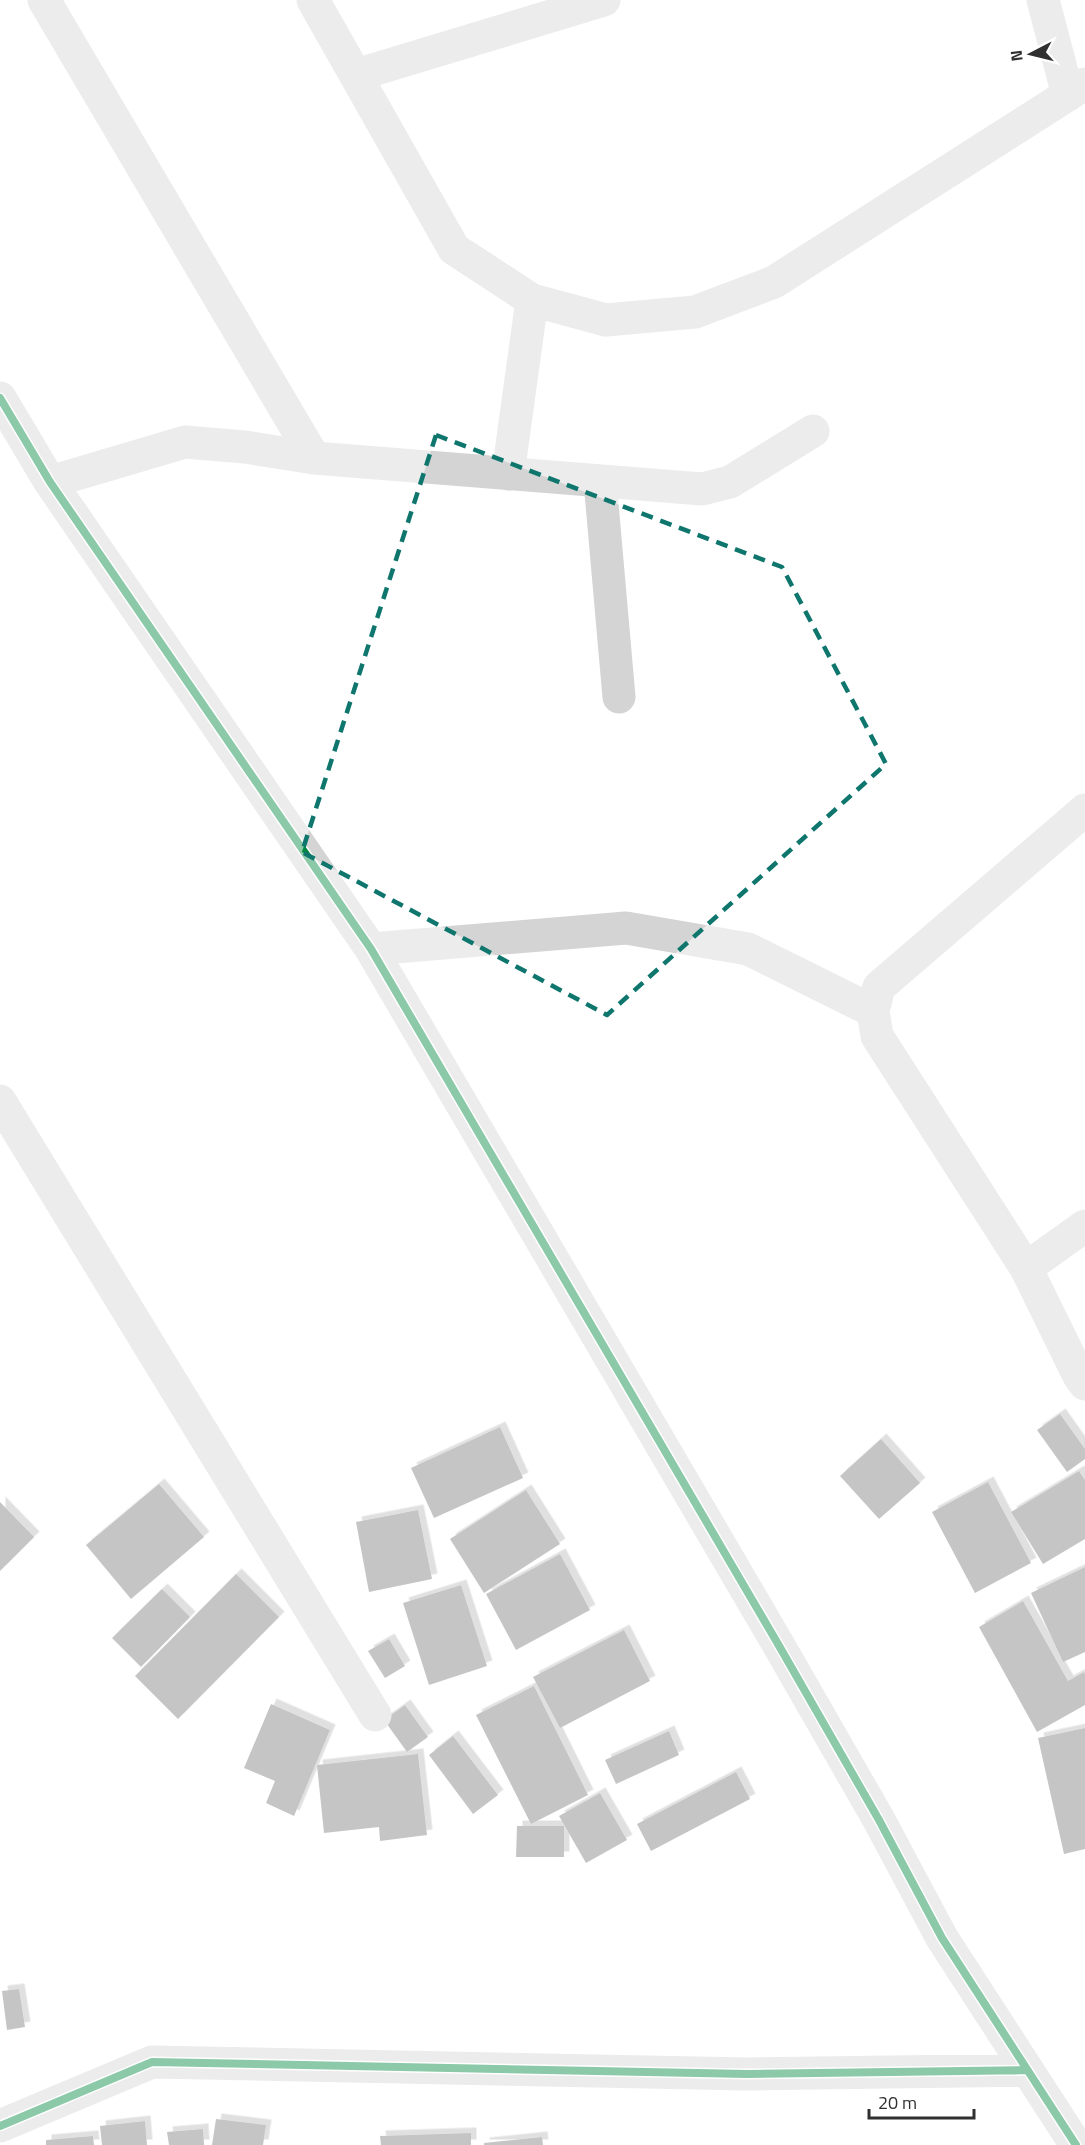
<svg xmlns="http://www.w3.org/2000/svg" width="1085" height="2145" viewBox="0 0 1085 2145" font-family="'Titillium Web',sans-serif">
  <style>
    .building { fill: #7f7f7f; filter: url(#shadow) }
    .lines { fill: none; stroke-linecap: round; stroke-linejoin: round }
    .street { stroke: #d4d4d4; stroke-width: 33 }
    .cycleway-casing { stroke: #fff; stroke-width: 11 }
    .cycleway { stroke: #00873e; stroke-width: 8 }
    .marked { fill: none; stroke: #0f766e; stroke-width: 4.5; stroke-dasharray: 12 8; stroke-linejoin: round }
  </style>
  <defs>
    <filter id="shadow"><feDropShadow dx="5.5" dy="-5.5" stdDeviation="0" flood-color="#0004"/></filter>
  </defs>
  <rect width="100%" height="100%" fill="#fff"/>
  <path class="building" d="M1060,1414L1085,1449V1459L1067,1472L1037,1430Z
    M500,1427L523,1478L434,1518L411,1468Z
    M881,1439L920,1483L879,1519L840,1476Z
    M1079,1471L1085,1480V1539L1043,1564L1011,1512Z
    M988,1482L1031,1563L975,1593L932,1512Z
    M159,1484L204,1537L131,1599L86,1545Z
    M526,1490L560,1544L484,1593L450,1539Z
    M0,1502L34,1537L0,1571Z
    M418,1510L432,1579L369,1592L356,1522Z
    M560,1554L590,1610L516,1650L486,1594Z
    M1085,1567V1652L1063,1662L1031,1593Z
    M236,1574L279,1617L178,1719L135,1676Z
    M461,1585L487,1666L429,1685L403,1603Z
    M162,1589L190,1617L141,1667L112,1638Z
    M1023,1601L1068,1681L1084,1672L1085,1674V1705L1037,1732L979,1627Z
    M624,1630L650,1681L560,1728L533,1677Z
    M389,1639L405,1666L385,1678L368,1651Z
    M534,1686L588,1795L531,1824L476,1715Z
    M271,1704L330,1730L294,1816L266,1803L275,1781L244,1768Z
    M405,1705L428,1737L407,1752L384,1720Z
    M1085,1728V1849L1064,1854L1038,1738Z
    M669,1731L679,1755L616,1784L605,1760Z
    M453,1736L498,1795L473,1814L429,1755Z
    M418,1754L427,1835L380,1841L379,1827L324,1833L317,1765Z
    M736,1772L750,1799L651,1851L637,1824Z
    M600,1793L627,1840L586,1863L559,1816Z
    M517,1826H564V1857H516Z
    M19,1989L25,2027L7,2030L2,1991Z
    M216,2119L266,2125L263,2145H212Z
    M145,2121L147,2145H102L100,2126Z
    M203,2129L204,2145H169L167,2132Z
    M471,2133V2145H381L380,2136Z
    M93,2136L94,2145H46V2140Z
    M542,2137L543,2145H484V2143Z"/>
  <g class="lines">
    <path class="street" d="M44,0L314,458
      M313,0L454,249L532,300L606,320L695,312L774,282L1085,84
      M1043,0L1068,95
      M356,75L604,0
      M0,398L50,482L371,949L778,1644L879,1820L942,1938L1076,2145
      M508,474L532,300
      M600,481L619,697
      M50,482L185,442L245,447L314,458L702,489L730,482L813,431
      M1085,810L879,987L873,1011L877,1036L1026,1268L1079,1376L1085,1384
      M371,949L626,928L748,949L873,1011
      M0,1101L375,1715
      M1026,1268L1085,1226
      M0,2126L152,2062L747,2074L1027,2070"/>
    <g class="cycleway-casing">
      <path id="cycleway" d="M0,398L50,482L371,949L778,1644L879,1820L942,1938L1076,2145
        M0,2126L152,2062L747,2074L1027,2070"/>
    </g>
    <use href="#cycleway" class="cycleway"/>
  </g>
  <path d="M0 0H1085V2145H0ZM436,435L782,567L886,764L607,1015L302,852Z" fill="#fff" fill-opacity=".55" fill-rule="evenodd"/>
  <path class="marked" d="M436,435L782,567L886,764L607,1015L302,852Z"/>
  <g transform="translate(1031 54) rotate(263)" stroke="#ffffff" stroke-width="4.5" paint-order="stroke">
  <path d="M0-4.5L10 22L0 15L-10 22Z" fill="#303030"/>
  <text y="-9" font-size="16" font-weight="bold" text-anchor="middle" fill="#303030">N</text>
  </g>
  <path d="M869 2109v9h105v-9" fill="none" stroke="#303030" stroke-width="3"/>
  <text x="878" y="2109" font-size="18" fill="#303030" stroke="#ffffff" stroke-width="4.5" paint-order="stroke">20 m</text>
</svg>
